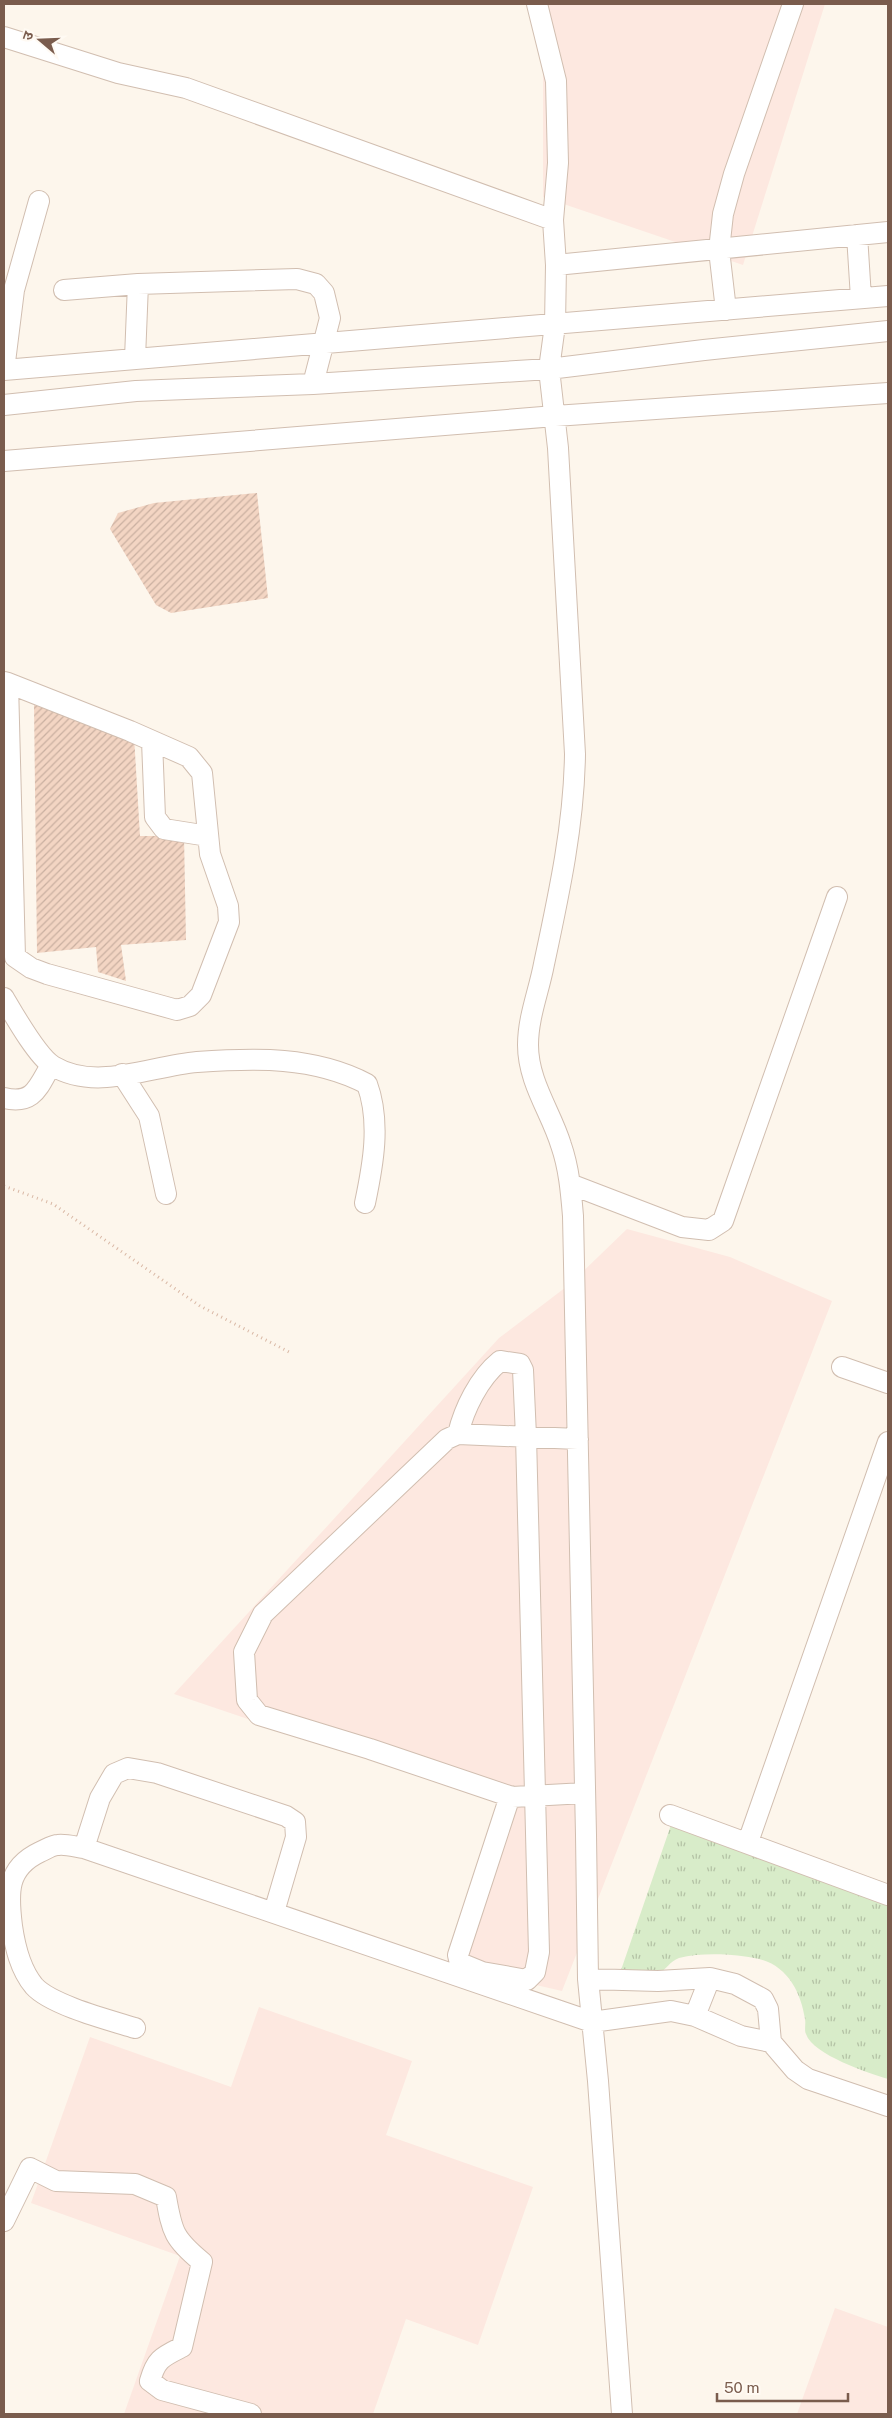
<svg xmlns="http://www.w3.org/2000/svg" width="892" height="2418" viewBox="0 0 892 2418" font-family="'Public Sans','Noto Sans Devanagari',sans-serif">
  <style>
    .commercial { fill: #fde8e0 }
    .grass { fill: url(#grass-tufts) }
    .building { fill: url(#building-hatch) }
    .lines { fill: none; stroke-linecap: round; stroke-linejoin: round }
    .minor-casing { stroke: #d1beb0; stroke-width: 22 }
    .path { stroke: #d9b8a5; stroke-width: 3; stroke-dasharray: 1 4; stroke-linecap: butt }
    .minor { stroke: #fff; stroke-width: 20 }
  </style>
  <defs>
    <pattern id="grass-tufts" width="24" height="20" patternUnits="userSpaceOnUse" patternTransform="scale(1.25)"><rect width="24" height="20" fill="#d8ecc9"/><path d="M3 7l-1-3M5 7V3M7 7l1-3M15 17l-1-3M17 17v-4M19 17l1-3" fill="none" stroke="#b4c2a5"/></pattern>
    <pattern id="building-hatch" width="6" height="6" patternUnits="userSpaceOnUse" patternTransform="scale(1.25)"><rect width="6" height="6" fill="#f3d5c3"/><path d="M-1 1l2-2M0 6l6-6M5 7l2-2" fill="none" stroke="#cab0a1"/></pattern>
  </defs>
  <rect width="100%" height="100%" fill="#fdf6ec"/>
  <path class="commercial" d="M543,4H825L743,265L543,197Z
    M627,1229L730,1257L832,1301L562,1991L446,1964L503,1805L174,1694L499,1338L570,1284Z
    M259,2007L412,2061L386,2135L533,2187L478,2345L406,2319L373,2414H124L180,2256L31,2203L90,2037L231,2087Z
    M835,2308L888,2327V2414H797Z"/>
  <path class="grass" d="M671,1825L888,1898V2079C869,2073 813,2055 806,2034C804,2030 806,2024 805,2019C801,1993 788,1966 759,1959C736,1954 703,1952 679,1958C670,1961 666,1970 658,1974C651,1977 628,1973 620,1973Z"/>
  <path class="building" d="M257,493L268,598L171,613L156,605L110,529L118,513L154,503Z
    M34,705L134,736L140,836H184L186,940L121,945L126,981L98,972L96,947L37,953Z"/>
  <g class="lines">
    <g class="minor-casing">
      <path id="minor" d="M537,4L556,81L558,163L553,220L556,265L555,325L549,369L558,448L575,754C574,825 559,894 544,964C539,991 528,1017 528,1045C528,1082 551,1112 561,1145C569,1168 571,1192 573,1216L586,1835L588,1979L598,2081L622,2414
        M4,37L118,73L186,88L553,220
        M39,201L14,290L4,370L888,296
        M857,235L861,298
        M556,265L888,232
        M64,290L138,284L297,279L316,284L324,293L330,318L313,384
        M726,310L719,250L723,214L734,174L793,4
        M135,358L138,284
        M4,405L136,391L313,384L549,369L704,350L888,331
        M4,461L555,416L888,393
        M4,682L8,683L130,731L189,757L202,773L210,854L228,906L229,922L201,995L190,1006L177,1010L47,974L31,968L15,957L8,683
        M152,741L155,817L164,829L208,836
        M4,998C14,1015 37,1056 53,1066C96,1092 150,1066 197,1062C255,1058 314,1056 367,1084C381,1122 373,1165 365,1203
        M122,1074L149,1116L166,1194
        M4,1098C34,1105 38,1087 51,1065
        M570,1184L682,1227L709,1230L723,1221L837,897
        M842,1367L888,1383
        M458,1434C464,1409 479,1378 500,1361L520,1364L523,1370L526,1436L539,1952L535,1972L527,1980L482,1972L460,1963L458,1955L510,1796
        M578,1439L458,1434L447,1439L263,1614L244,1652L247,1700L259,1715L370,1749L512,1797L585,1793
        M670,1815L888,1895
        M748,1842L888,1442
        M84,1848L100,1798L114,1774L128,1768L157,1773L286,1816L295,1822L296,1837L274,1912
        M588,1979L658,1981L710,1978L735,1984L763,1999L768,2009L771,2042L795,2070L808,2079L888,2106
        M695,2016L710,1978
        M135,2028C109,2020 51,2005 34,1986C20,1969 15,1947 12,1926C8,1894 6,1868 40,1852C45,1850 52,1845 58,1845C66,1844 76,1847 84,1848L592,2022L671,2011L695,2016L741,2036L771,2042
        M4,2221L30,2168L56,2181L135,2184L166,2197C172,2232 174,2239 202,2262L182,2347C162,2357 156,2359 150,2381L162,2390L251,2414"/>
    </g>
    <path class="path" d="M4,1186L53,1204L200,1306L291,1353"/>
    <use href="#minor" class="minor"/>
  </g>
  <rect width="892" height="2418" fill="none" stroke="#7a5c4d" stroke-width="10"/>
  <g transform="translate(40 40) rotate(289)" stroke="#fffaf3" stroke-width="4" paint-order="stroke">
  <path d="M0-4L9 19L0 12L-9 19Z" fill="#7a5c4d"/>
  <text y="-8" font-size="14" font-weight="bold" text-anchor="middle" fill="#7a5c4d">उ</text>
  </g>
  <path d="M717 2393v8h131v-8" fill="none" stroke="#7a5c4d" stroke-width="2.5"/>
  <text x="724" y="2393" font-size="15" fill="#7a5c4d" stroke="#fffaf3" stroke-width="4" paint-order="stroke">50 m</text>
</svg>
